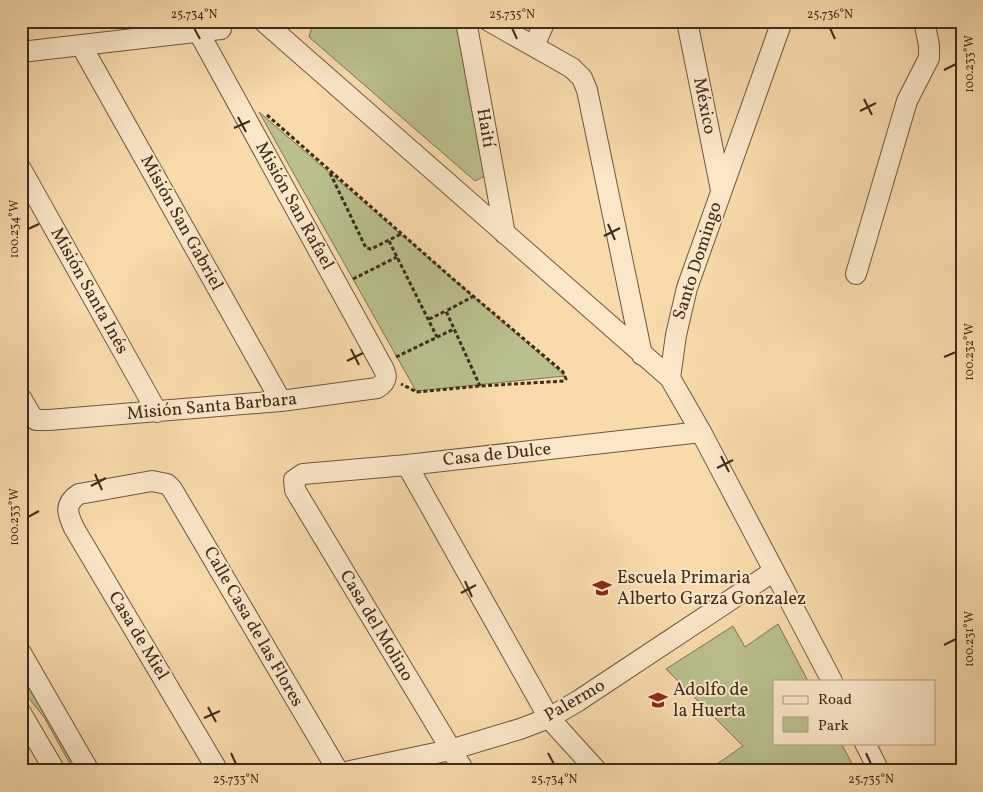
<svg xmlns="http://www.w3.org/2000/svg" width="983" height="792" viewBox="0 0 983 792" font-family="Vollkorn,serif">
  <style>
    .green { fill: #b9c08c; stroke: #7b7654 }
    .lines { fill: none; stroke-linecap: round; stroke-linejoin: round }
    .minor-casing { stroke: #6c583f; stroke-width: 22 }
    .path { stroke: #3d2d1b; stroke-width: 3; stroke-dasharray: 4 2.5; stroke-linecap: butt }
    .minor { stroke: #fae7c8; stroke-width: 20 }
    .ticks { fill: none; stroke: #3d2d1b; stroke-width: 2 }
    .labels { text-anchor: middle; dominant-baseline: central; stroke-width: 4; stroke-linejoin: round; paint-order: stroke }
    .street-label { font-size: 18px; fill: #3d2d1b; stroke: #fae7c8 }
    .poi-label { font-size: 18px; fill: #3d2d1b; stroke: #fae7c8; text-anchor: start }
    .neatline { fill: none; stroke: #3d2d1b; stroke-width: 2 }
    .ticks-label { font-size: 12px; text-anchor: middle; fill: #3d2d1b }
  </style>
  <rect width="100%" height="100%" fill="#f8daab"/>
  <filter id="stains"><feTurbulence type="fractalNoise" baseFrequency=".004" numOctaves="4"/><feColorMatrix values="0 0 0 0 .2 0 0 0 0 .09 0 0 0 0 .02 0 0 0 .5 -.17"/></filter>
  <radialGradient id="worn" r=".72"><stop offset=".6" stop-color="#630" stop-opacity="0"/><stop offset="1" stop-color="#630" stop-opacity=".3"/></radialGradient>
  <path class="green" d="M327,21H459L489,174L475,181L309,37L313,23Z
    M259,112L565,376L416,391Z
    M778,624L808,681H774V743H841L856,771H707L743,746L666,669L733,626L745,647Z
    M21,664L82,771H74L44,717L21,689Z"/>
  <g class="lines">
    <g class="minor-casing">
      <path id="minor" d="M263,21L670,378
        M466,21L505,234
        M489,21L572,68L582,78L587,90L642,355
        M687,21L721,190
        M782,21L687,288L676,335L670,378L701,432L832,681
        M81,45L281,401
        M534,46L545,21
        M21,52L221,29
        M21,169L157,412
        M856,274L907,101L929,58V45L924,21
        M21,398L31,415L36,420H49L281,401L377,388C389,381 387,374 381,364L198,31
        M407,465L549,718L597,771
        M21,653L89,771
        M21,713L55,771
        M865,743L879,771
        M218,771L74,528C67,513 64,504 79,494L152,481L167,484L172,489L338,771
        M350,771L450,750L520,729L549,718L578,701L774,571
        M464,771L295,490L294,480L303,474L407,465L701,432"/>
    </g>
    <path class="path" d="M267,115L453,279L556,366L563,372L566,379L564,381L480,386L417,392L401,384
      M330,173L366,248L371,249L401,234
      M389,241L437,337
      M353,279L397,257
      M474,296L446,311L480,386
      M429,319L446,311
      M396,357L454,329"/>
    <use href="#minor" class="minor"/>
  </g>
  <path class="ticks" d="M194,28L200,39M512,28L517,39M830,28L835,39M944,70L956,64M864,99L872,115M860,111L876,103M238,117L246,132M234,128L250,121M608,224L615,240M28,229L39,224M604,236L620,228M351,349L359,365M944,357L956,352M347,361L363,353M721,456L729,472M717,468L733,460M95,474L102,490M91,486L106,478M28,517L39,511M465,581L472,597M461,593L476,585M944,645L956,639M208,707L216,722M204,718L220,711M231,753L236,764M548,753L554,764M866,753L871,764"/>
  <defs>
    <g id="school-bare" transform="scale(1.5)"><path d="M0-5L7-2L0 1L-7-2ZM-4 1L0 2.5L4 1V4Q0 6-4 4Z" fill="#8f2418" stroke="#fae7c8" stroke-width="2.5" paint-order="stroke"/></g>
  </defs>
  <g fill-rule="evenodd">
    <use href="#school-bare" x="602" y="588"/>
    <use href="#school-bare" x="658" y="700"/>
  </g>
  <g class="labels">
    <g class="street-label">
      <text transform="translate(704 106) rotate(79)">México</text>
      <text transform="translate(485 128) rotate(80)">Haití</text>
      <text transform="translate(294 206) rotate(61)">Misión San Rafael</text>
      <text transform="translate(181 223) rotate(61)">Misión San Gabriel</text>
      <text transform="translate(698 261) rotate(-72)">Santo Domingo</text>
      <text transform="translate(89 291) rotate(61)">Misión Santa Inés</text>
      <text transform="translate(212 407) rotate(-5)">Misión Santa Barbara</text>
      <text transform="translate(497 455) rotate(-6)">Casa de Dulce</text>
      <text transform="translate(376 626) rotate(59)">Casa del Molino</text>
      <text transform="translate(253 627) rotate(60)">Calle Casa de las Flores</text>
      <text transform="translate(138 636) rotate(59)">Casa de Miel</text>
      <text transform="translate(575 701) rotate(-30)">Palermo</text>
    </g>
    <g class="poi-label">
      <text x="617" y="578">Escuela Primaria<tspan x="617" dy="21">Alberto Garza Gonzalez</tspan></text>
      <text x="673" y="690">Adolfo de<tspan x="673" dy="21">la Huerta</tspan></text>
    </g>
  </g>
  <rect width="983" height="792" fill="none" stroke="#f8daab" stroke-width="55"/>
  <rect x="773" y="680" width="162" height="65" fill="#fae7c8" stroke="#ae9d83"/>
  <rect x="783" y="696" width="25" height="8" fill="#fae7c8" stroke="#ae9d83"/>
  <text x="818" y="704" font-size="15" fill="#3d2d1b">Road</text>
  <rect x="783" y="717" width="25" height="15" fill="#b9c08c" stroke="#ae9d83"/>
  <text x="818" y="730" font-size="15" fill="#3d2d1b">Park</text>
  <rect x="28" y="28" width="928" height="736" class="neatline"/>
  <g class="ticks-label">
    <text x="194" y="18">25.734°N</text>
    <text x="512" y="18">25.735°N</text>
    <text x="830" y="18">25.736°N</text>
    <text transform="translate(969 64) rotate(-90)" y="4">100.233°W</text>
    <text transform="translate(14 229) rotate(-90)" y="4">100.234°W</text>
    <text transform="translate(969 352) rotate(-90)" y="4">100.232°W</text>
    <text transform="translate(14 517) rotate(-90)" y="4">100.233°W</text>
    <text transform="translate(969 639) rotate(-90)" y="4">100.231°W</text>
    <text x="236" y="783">25.733°N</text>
    <text x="554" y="783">25.734°N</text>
    <text x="871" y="783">25.735°N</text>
  </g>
  <rect width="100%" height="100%" filter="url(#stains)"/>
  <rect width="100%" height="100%" fill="url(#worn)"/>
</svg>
